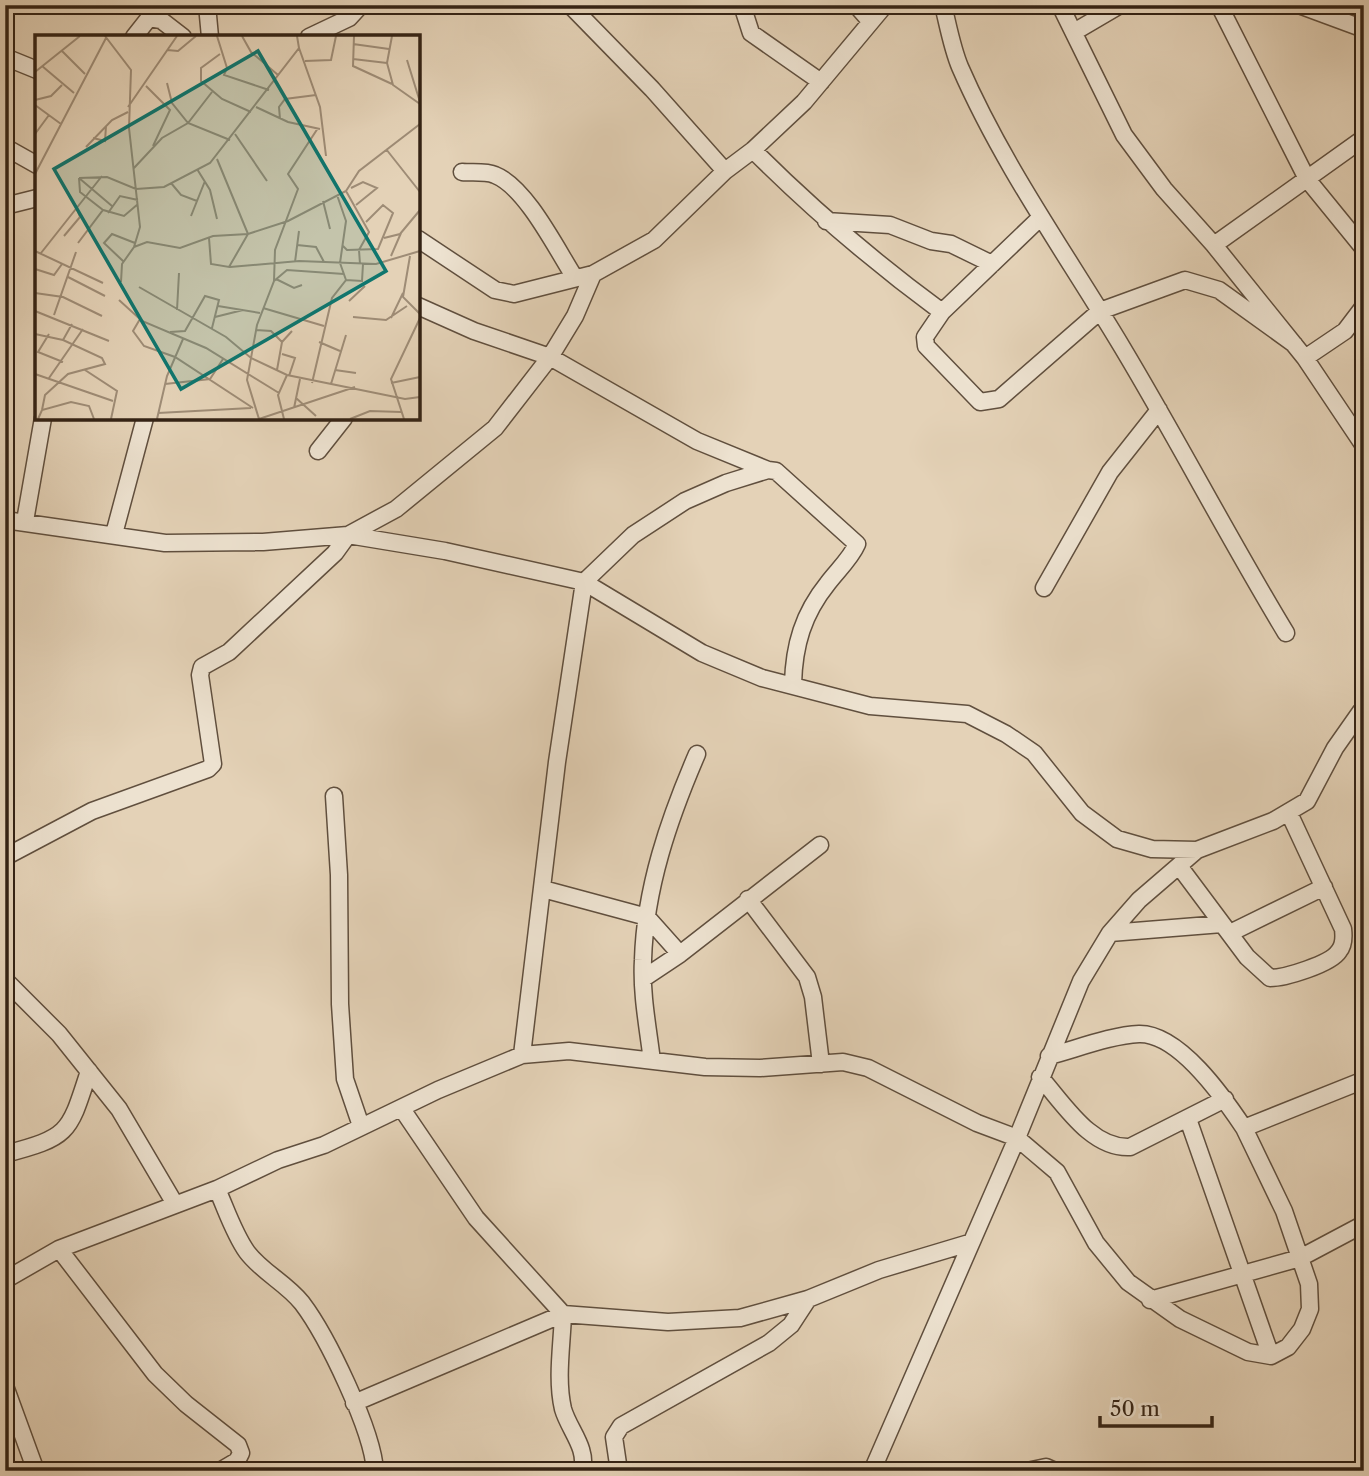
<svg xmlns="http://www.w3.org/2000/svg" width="1369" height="1476" viewBox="0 0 1369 1476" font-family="'Libre Caslon Text',serif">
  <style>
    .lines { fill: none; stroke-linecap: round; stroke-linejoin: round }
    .street-casing { stroke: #604f3e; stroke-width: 19 }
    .street { stroke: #ede2d0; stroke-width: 16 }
    .inset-road { fill: none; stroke: #9e8c76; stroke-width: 2 }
    .view { fill: #0f766e; fill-opacity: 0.15; stroke: #0f766e; stroke-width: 3.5 }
    .inset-edge { fill: none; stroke: #342315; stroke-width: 3.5 }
  </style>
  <rect width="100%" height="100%" fill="#e4d2b7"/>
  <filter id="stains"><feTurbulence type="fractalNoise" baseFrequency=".00286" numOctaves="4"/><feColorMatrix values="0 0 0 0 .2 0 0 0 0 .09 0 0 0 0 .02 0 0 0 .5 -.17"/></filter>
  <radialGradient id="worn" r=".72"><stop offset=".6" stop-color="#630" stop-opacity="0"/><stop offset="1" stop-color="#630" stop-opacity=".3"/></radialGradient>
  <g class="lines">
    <g class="street-casing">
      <path id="street" d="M207,5L210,37
        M570,5L652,89L725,171
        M742,5L751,33L821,82
        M856,5L870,21
        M943,5C948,25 952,48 960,67C1003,166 1067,255 1122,347C1179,442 1229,539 1286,633
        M1060,5L1124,135L1164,189L1214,245L1305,358L1364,446
        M1219,5L1307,179L1364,249
        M1299,5L1364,29
        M1074,32L1120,5
        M134,37L149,18L161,20L183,37
        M309,37L349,18L361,5
        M5,57L37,70
        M5,147L37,165
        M753,150C813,210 874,262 942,312
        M462,172C472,173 486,171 495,175C526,187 557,250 575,278
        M5,206L37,198
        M1041,217L942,312L925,337L926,346L980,402L999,399L1100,311L1185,280L1219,290L1294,344
        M826,221L890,225L931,241L951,244L992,264
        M418,239L495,290L514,294L593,274
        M1214,245L1364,138
        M418,306L474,331L550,357L697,441L768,470
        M1305,358L1345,331L1364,306
        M318,451L344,418
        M5,520L165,543L263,542L348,535L445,551L584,582L702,653L762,678L870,706L967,714L1006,734L1034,753L1082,813L1117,839L1152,849L1197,850
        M25,521L43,418
        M114,534L145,418
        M1044,588L1110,472L1159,410
        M334,796L339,875L340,1004L345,1079L361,1126
        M5,857L92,811L208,769L213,764L200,675L202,667L229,652L335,553L348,535L396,509L495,428L550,357L575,316L593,274L654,240L725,171L753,150L804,102L885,5
        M1179,866L1247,957L1270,978C1285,978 1331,964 1339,951C1344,945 1344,937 1343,929L1289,813
        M543,889L647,917L680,954
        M748,899L807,977L813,997L821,1064
        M1110,933L1222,924
        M1230,933L1324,887
        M644,978L680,954L820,845
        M5,980L59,1034L119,1109L175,1204
        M522,1055L557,762L584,582L633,535L685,501L726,483L768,470L776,471L857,544C851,558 837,571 828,583C803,614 794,645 793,684
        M1049,1056C1076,1049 1112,1035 1139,1034C1179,1033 1224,1098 1244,1128L1364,1080
        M652,1061C648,1028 641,993 643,960C645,888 669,819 697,754
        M1040,1077C1064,1104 1091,1149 1130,1147L1225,1099
        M402,1109L476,1218L563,1314C562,1345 556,1379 563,1409C569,1430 588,1448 582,1471
        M1188,1119L1271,1356
        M5,1154C70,1137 69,1133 89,1071
        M217,1189C226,1209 234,1234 247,1252C262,1272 286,1283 302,1303C327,1336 373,1431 375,1471
        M59,1249L155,1374L186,1404L238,1445L241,1453L237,1461L220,1471
        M5,1280L59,1249L217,1189L278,1160L324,1145L438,1090L522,1055L569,1051L705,1067L760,1068L843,1062L868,1068L977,1123L1017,1138L1057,1172L1096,1243L1128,1282L1180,1319L1248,1352L1271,1356L1288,1347L1302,1329L1310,1309L1309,1284L1284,1211L1244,1128
        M1150,1300L1300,1258L1364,1224
        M5,1386L36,1471
        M354,1403L563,1314L668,1322L740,1318L808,1299L879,1270L969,1243
        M619,1471L614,1437L621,1426L769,1343L791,1325L808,1299
        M872,1471L1017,1138L1081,981L1110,933L1139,900L1197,850L1273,821L1307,801L1335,748L1361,711
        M1027,1471L1046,1467L1055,1471"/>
    </g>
    <use href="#street" class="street"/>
  </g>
  <g transform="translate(35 35)">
    <rect width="385" height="385" fill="#e4d2b7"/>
    <path class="inset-road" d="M70,1L96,35L94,93L105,192L99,212L87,229L86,247M182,1L192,33L189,40L234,55M207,1L216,17L243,40M319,1L318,31L357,49M357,1L352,28L358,50L385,69M318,9L354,14M264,13L285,72L291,121M132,15L143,16L161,1M27,16L50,39M185,19L166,33V46L187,64L216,77M318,24L352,28M372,25L385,67M270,26L296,25L301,1M7,31L39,58M0,37L45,1M132,48L137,68L153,88L195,105M111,51L135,75L118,111M0,65L16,61L27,50M0,70L26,89M93,72L142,1M221,72L253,87L285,94M245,84L244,72L250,64L281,60M283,93L253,139L263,154L240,215L239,246L222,290L212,345L224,384L320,352M0,99L14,80M200,99L232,146M58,103L70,106L71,91M51,112L77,85L93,77M351,114L385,157M99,133L127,103L153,88L177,57M162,134L175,155L182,184M0,139L71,3M44,143L72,142L101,154L129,152L175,128L264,13L262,1M44,143L45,157L68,175M44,143L77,171M136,148L146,160L162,166M316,153L328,147L342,153L321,170M311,156L334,197L324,215L325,229M288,166L295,194M73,178L85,161L103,165M156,181L170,146M29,201L45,182L41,172M174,203L176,229L194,232L213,199L182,124M349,203L365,199L385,175M43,208L68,175L89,181L103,169M262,210L281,212L289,227M308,211L312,215L343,214L358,178L348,170L331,187M99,212L112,207L145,213L178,201L213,199L253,186L311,156L324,136L385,89M0,216L68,248M6,218L67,141M356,221L366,198M375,221L368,262L385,279M88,226L69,208L77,199L100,208M260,227L264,196M195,232L264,226L341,229L385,216M0,234L19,240L27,229M33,242L70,261M241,244L259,253L267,250M311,245L327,246L328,229M239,246L252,235L309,239M104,252L191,302L216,323L252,340L370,364L385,362M0,258L28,262L67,281M84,265L107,286L171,313L244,358M314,266L330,251M183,271L225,278M228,273L289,291M142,275L144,238M0,276L74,306M19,280L41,217M180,282L208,275M318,282L351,285L372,271M356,283L368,258M105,284L98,296L109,311L140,322L218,373M221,295L236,296L247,307M135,297L150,296L170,261L184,265L177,293M0,299L28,305M14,299L3,317L28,327M284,307L305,316M247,319L260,323L254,341M50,335L82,356L76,384M242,335L247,307L257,296M300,335L321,338M0,339L78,366M14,343L48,294M277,348L297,263L311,245L305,228L311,186L302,160M356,348L385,342M130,349L175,344L188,324M296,349L311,300M261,363L281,381M259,373L265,344M7,375L10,360L33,339L70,329L67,323L28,305L37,289M123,378L216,373M3,384L7,375L36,367L54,371L59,384M122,384L132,341L148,304M249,384L243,360L252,340M315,384L335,376L366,377M369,384L356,344L385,283"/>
    <path class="view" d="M223,16L351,236L146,354L19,134Z"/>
    <rect width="385" height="385" class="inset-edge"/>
  </g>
  <rect width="1369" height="1476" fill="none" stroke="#e4d2b7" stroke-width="28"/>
  <rect x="7" y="7" width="1355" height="1462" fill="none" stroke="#342315" stroke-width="3.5"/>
  <rect x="14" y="14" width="1341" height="1448" fill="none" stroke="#342315" stroke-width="2"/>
  <path d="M1100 1416v10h112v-10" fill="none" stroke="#342315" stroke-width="3.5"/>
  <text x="1110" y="1416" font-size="21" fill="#342315" stroke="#ede2d0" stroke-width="5" paint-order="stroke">50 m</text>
  <rect width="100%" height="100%" filter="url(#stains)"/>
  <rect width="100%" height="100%" fill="url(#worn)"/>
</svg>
